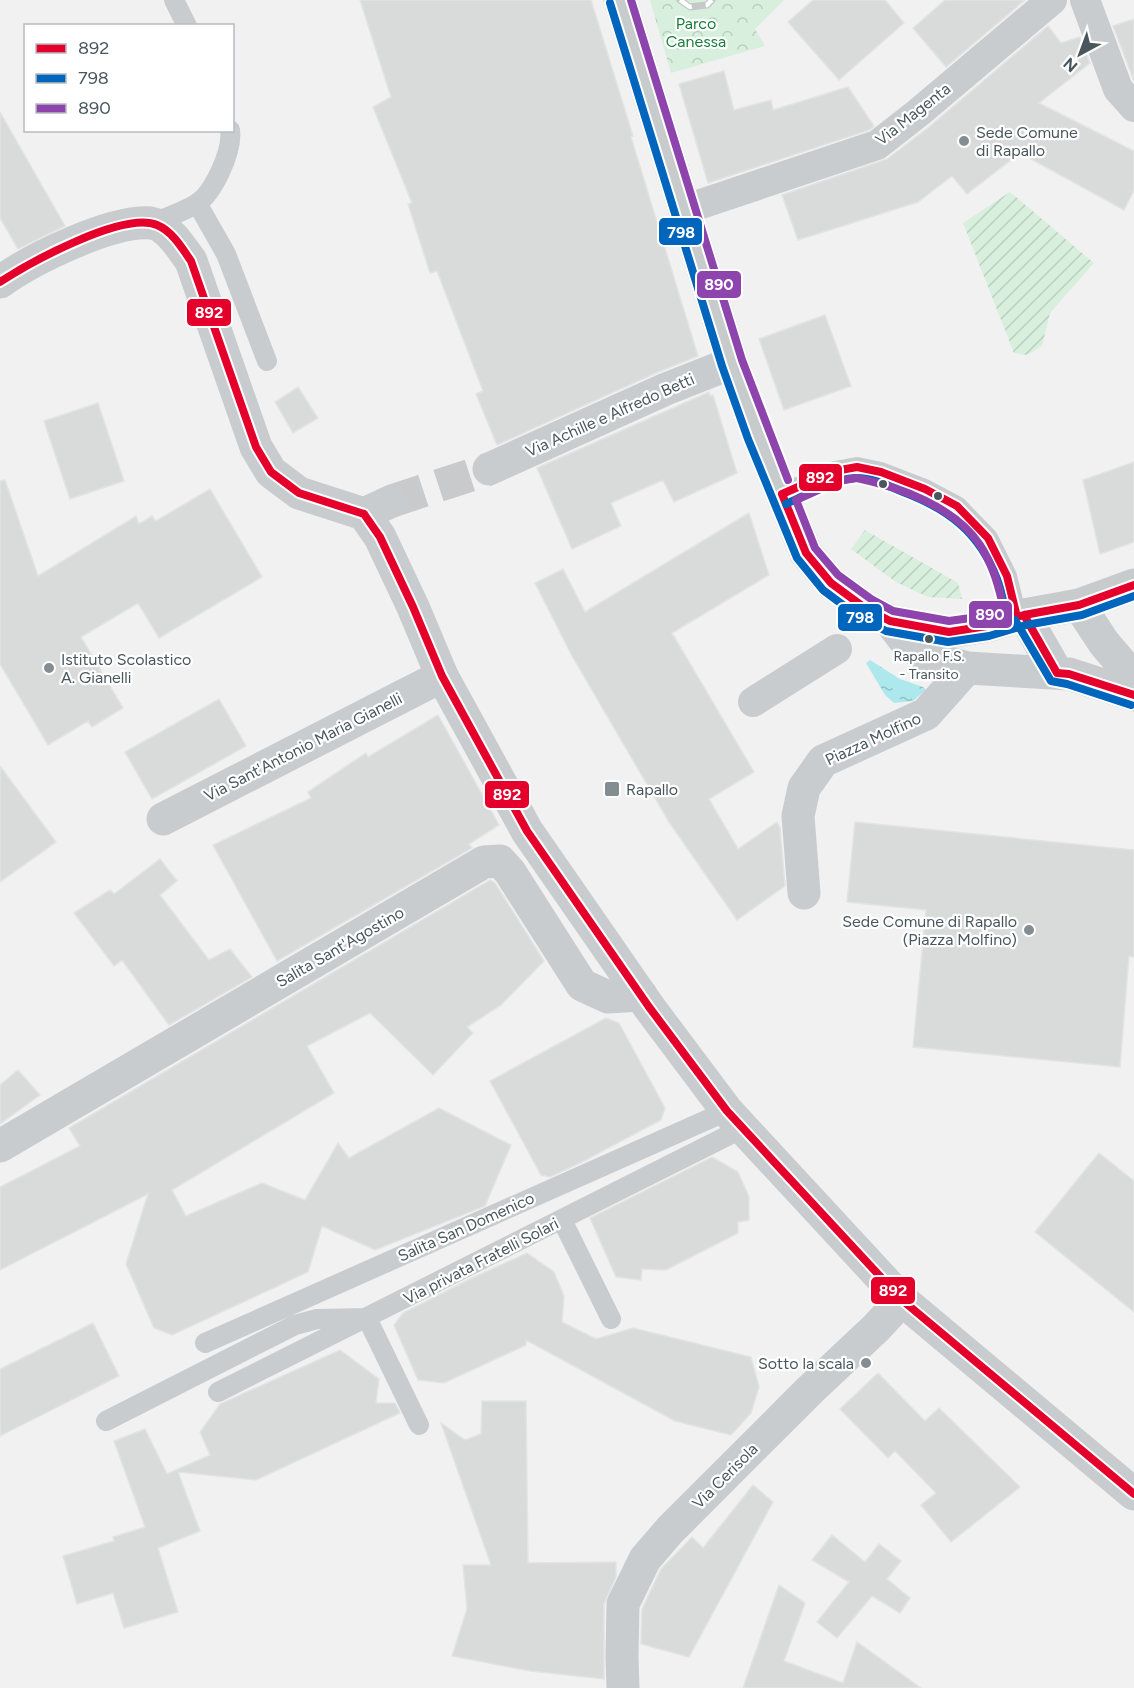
<svg xmlns="http://www.w3.org/2000/svg" width="1134" height="1688" viewBox="0 0 1134 1688" font-family="Figtree,sans-serif">
  <style>
    .forest { fill: url(#forest-crowns) }
    .garden { fill: url(#garden-furrows) }
    .water { fill: url(#water-ripples) }
    .building { fill: #d9dada; stroke: #e3e3e4; stroke-width: 1.5 }
    .lines { fill: none; stroke-linecap: round; stroke-linejoin: round }
    .tertiary-tunnel { stroke: #c8cacc; stroke-width: 33; stroke-dasharray: 33 16; stroke-linecap: butt }
    .service { stroke: #c9ccce; stroke-width: 20 }
    .pedestrian { stroke: #c9ccce; stroke-width: 30 }
    .minor { stroke: #c9ccce; stroke-width: 33 }
    .tertiary { stroke: #c9ccce; stroke-width: 33 }
    .primary { stroke: #c7cbcc; stroke-width: 33 }
    .rail-casing { stroke: #c5c7c8; stroke-width: 7 }
    .rail { stroke: #fff; stroke-width: 4.5; stroke-dasharray: 14; stroke-linecap: butt }
    .bus-1-casing { stroke: #fff; stroke-width: 12 }
    .bus-2-casing { stroke: #fff; stroke-width: 12 }
    .bus-3-casing { stroke: #fff; stroke-width: 12 }
    .bus-1 { stroke: #e4002b; stroke-width: 8 }
    .bus-2 { stroke: #0065bd; stroke-width: 8 }
    .bus-3 { stroke: #8e44ad; stroke-width: 8 }
    .poi-dot { fill: #848d91; stroke: #fff; stroke-width: 2 }
    .bus-dot { fill: #49575d; stroke: #fff; stroke-width: 2 }
    .labels { text-anchor: middle; dominant-baseline: central; stroke-width: 4.5; stroke-linejoin: round; paint-order: stroke }
    .bus-label { font-size: 14px; fill: #49575d; stroke: #fff }
    .park-label { font-size: 16px; fill: #1a7e3b; stroke: #fff }
    .street-label { font-size: 16px; fill: #49575d; stroke: #fff }
    .poi-label { font-size: 16px; fill: #49575d; stroke: #fff; text-anchor: start }
    .line-badge { stroke: #fff; stroke-width: 2 }
    .badge-label { font-size: 16px; text-anchor: middle; font-weight: bold; fill: #fff }
  </style>
  <defs>
    <pattern id="forest-crowns" width="20" height="18" patternUnits="userSpaceOnUse" patternTransform="scale(1.5)"><rect width="20" height="18" fill="#d7efdc"/><path d="M2 6a3 3 0 1 1 6 0M12 15a3 3 0 1 1 6 0" fill="none" stroke="#bacfbf"/></pattern>
    <pattern id="garden-furrows" width="10" height="10" patternUnits="userSpaceOnUse" patternTransform="scale(1.5)"><rect width="10" height="10" fill="#d7efdc"/><path d="M-1 1l2-2M0 10L10 0M9 11l2-2" fill="none" stroke="#bacfbf"/></pattern>
    <pattern id="water-ripples" width="26" height="14" patternUnits="userSpaceOnUse" patternTransform="scale(1.5)"><rect width="26" height="14" fill="#ade9ec"/><path d="M2 4q2-2 4 0t4 0M15 11q2-2 4 0t4 0" fill="none" stroke="#8fc0c2"/></pattern>
  </defs>
  <rect width="100%" height="100%" fill="#f2f1f1"/>
  <path class="forest" d="M650,0H784L755,29L765,46L671,73Z"/>
  <path class="garden" d="M1010,192L1094,263L1050,313L1042,346L1027,355L1014,353L963,223Z
    M865,530L958,583L962,599L928,597L896,582L851,549Z"/>
  <path class="water" d="M870,660L900,679L923,687L926,690L913,701L894,703L885,695L866,663Z"/>
  <path class="building" d="M360,0H591L633,136L631,137L698,356L658,372L497,445L476,394L483,391L437,271L430,273L408,204L412,203L373,107L391,97Z
    M813,0H885L904,23L839,80L788,22Z
    M945,0H1025L946,67L913,28Z
    M1134,19V81L1113,26Z
    M1048,26L1061,43L1080,37L1090,63L1039,103L1134,151V190L1124,210L1020,153L967,194L952,176L918,202L798,240L782,195L887,159L929,127Z
    M724,71L734,110L771,100L773,110L848,87L874,126L869,130L708,183L679,84Z
    M0,112L65,226L18,249L0,218Z
    M825,315L851,386L784,410L759,339Z
    M298,387L318,418L293,433L275,402Z
    M709,392L710,396L713,395L737,473L674,502L663,480L611,503L621,526L572,549L537,468Z
    M98,403L124,481L70,499L44,421Z
    M1134,462V542L1100,554L1083,480Z
    M5,480L38,576L136,516L139,524L152,516L156,521L210,489L262,577L159,638L138,603L81,637L123,708L92,727L88,721L48,745L0,664V481Z
    M749,513L769,575L672,633L754,772L709,799L738,849L777,822L780,828L785,886L737,920L669,822L572,656L535,583L563,569L585,612Z
    M219,699L246,746L152,799L125,752Z
    M438,715L499,825L469,844L472,848L277,961L213,845L311,798L308,792L366,753L368,757Z
    M0,766L56,842L0,882Z
    M855,822L1134,850V957L1129,956L1120,1067L913,1047L926,910L847,902Z
    M160,859L177,881L160,895L209,960L230,949L252,977L169,1025L122,960L114,966L74,913L110,890L114,894Z
    M490,880L495,883L544,961L501,1005L467,1027L473,1033L433,1075L370,1013L307,1046L334,1093L172,1190L186,1216L262,1183L305,1200L338,1143L349,1158L439,1108L511,1145L485,1206L375,1250L322,1226L308,1272L172,1335L154,1328L126,1264L148,1194L0,1270V1187L80,1146L69,1128Z
    M606,1018L619,1023L665,1108L661,1120L582,1162L550,1177L541,1175L490,1081Z
    M18,1070L40,1095L0,1124V1085Z
    M1099,1153L1134,1181V1312L1035,1232Z
    M712,1157L738,1172L749,1197V1220L738,1222V1233L666,1270L642,1269L641,1280L616,1277L590,1218Z
    M527,1253L554,1272L564,1296L562,1322L596,1339L633,1328L751,1357L759,1387L751,1413L731,1435L675,1421L526,1340V1345L444,1383L418,1380L394,1325L403,1313L470,1279Z
    M93,1323L119,1376L0,1436V1369Z
    M340,1350L379,1379L376,1403H395L400,1413L256,1480L178,1472L200,1531L158,1548L178,1612L124,1628L113,1593L77,1604L63,1556L114,1541L113,1537L145,1527L114,1441L145,1429L167,1474L210,1455L200,1432L220,1404Z
    M878,1373L925,1421L939,1408L1020,1487L951,1542L921,1505L936,1493L895,1451L888,1458L840,1409Z
    M482,1401H526L528,1563L616,1562V1577L604,1604V1679L530,1671L452,1656L467,1609L463,1565H491L441,1423L465,1440L481,1434Z
    M753,1485L773,1502L689,1657L641,1644L642,1609L661,1569L692,1537L703,1548Z
    M832,1535L865,1562L879,1544L901,1561L887,1579L910,1598L900,1613L872,1596L837,1638L817,1622L849,1582L812,1560Z
    M779,1585L805,1603L784,1661L843,1683L857,1642L921,1688H743Z"/>
  <g class="lines">
    <path class="tertiary-tunnel" d="M392,501L489,469"/>
    <path class="service" d="M174,0L187,26
      M197,203L226,254L267,361
      M153,223C167,217 183,212 196,204C213,194 233,151 230,130
      M782,494L835,471L857,467L881,472L925,489L957,506L988,538L1007,576L1017,617
      M562,1220L611,1319
      M205,1343L727,1111
      M218,1392L743,1128
      M106,1421L295,1325L317,1319L367,1318L419,1425"/>
    <path class="pedestrian" d="M1085,0L1118,89L1134,107
      M683,210L877,145L918,113L1052,0
      M753,702L837,649"/>
    <path class="minor" d="M163,819L442,676
      M804,893L798,816L804,788L823,761L926,714L967,668
      M0,1146L484,862L500,861L510,872L582,985L608,997L641,995
      M623,1688L622,1657L623,1604L645,1559L670,1530L809,1391L876,1328L902,1300"/>
    <path class="tertiary" d="M0,282C32,259 111,220 151,223C167,225 182,248 191,261L256,447L271,472L299,493L364,514L392,501
      M489,469L666,389L732,363
      M364,514L380,537L413,607L442,676L527,831L649,1007L727,1111L902,1300L1134,1494
      M1079,605L1104,643L1134,678
      M1024,615L1057,673
      M890,621L909,646L931,658L967,668L1069,674L1134,695"/>
    <path class="primary" d="M620,0L732,363L758,435L806,553L831,583L865,608L890,621L949,632L987,626L1024,615L1079,605L1134,585"/>
    <g class="rail-casing">
      <path id="rail" d="M680,0L690,7L707,5L712,0"/>
    </g>
    <use href="#rail" class="rail"/>
    <g class="bus-1-casing">
      <path id="bus-1" d="M0,282C29,263 123,211 157,225C172,231 182,248 191,261L256,447L271,472L299,493L364,514
        M364,514L380,537L413,607L442,676L527,831L649,1007L727,1111L902,1300L1134,1494
        M1024,615L1057,673L1069,674L1134,695
        M1017,617L1007,576L988,538L957,506L925,489L881,472L857,467L835,471L782,494L806,553L831,583L865,608L890,621L949,632L987,626L1024,615L1079,605L1134,585"/>
    </g>
    <g class="bus-2-casing">
      <path id="bus-2" d="M610,3L722,366L748,439L797,558L823,590L859,617L886,631L948,642L989,636L1026,625L1082,615L1134,596
        M786,504C808,494 831,480 855,478C871,477 889,486 903,492C948,509 979,532 997,579C1002,592 1004,606 1007,619
        M1015,620L1051,681L1067,684L1131,705"/>
    </g>
    <g class="bus-3-casing">
      <path id="bus-3" d="M631,0L742,360L788,480
        M857,478C900,487 955,507 980,545C993,565 999,587 1004,610L985,616L949,621L893,611L871,599L838,575L815,548L796,500L838,481Z"/>
    </g>
    <use href="#bus-1" class="bus-1"/>
    <use href="#bus-2" class="bus-2"/>
    <use href="#bus-3" class="bus-3"/>
  </g>
  <g class="poi-dot">
    <circle cx="964" cy="141" r="6"/>
    <circle cx="49" cy="668" r="6"/>
    <rect x="604" y="781" width="16" height="16" rx="3"/>
    <circle cx="1029" cy="930" r="6"/>
    <circle cx="866" cy="1363" r="6"/>
  </g>
  <g class="bus-dot">
    <circle cx="883" cy="484" r="5"/>
    <circle cx="938" cy="496" r="5"/>
    <circle cx="929" cy="639" r="5"/>
  </g>
  <g class="labels">
    <g class="bus-label">
      <text x="929" y="656">Rapallo F.S.<tspan x="929" dy="18">- Transito</tspan></text>
    </g>
    <g class="park-label">
      <text x="696" y="23">Parco<tspan x="696" dy="18">Canessa</tspan></text>
    </g>
    <g class="street-label">
      <text transform="translate(913 114) rotate(-38)">Via Magenta</text>
      <text transform="translate(610 415) rotate(-24)">Via Achille e Alfredo Betti</text>
      <text transform="translate(873 739) rotate(-25)">Piazza Molfino</text>
      <text transform="translate(303 747) rotate(-27)">Via Sant'Antonio Maria Gianelli</text>
      <text transform="translate(340 947) rotate(-30)">Salita Sant'Agostino</text>
      <text transform="translate(466 1227) rotate(-24)">Salita San Domenico</text>
      <text transform="translate(481 1261) rotate(-27)">Via privata Fratelli Solari</text>
      <text transform="translate(725 1476) rotate(-45)">Via Cerisola</text>
    </g>
    <g class="poi-label">
      <text x="976" y="132">Sede Comune<tspan x="976" dy="18">di Rapallo</tspan></text>
      <text x="61" y="659">Istituto Scolastico<tspan x="61" dy="18">A. Gianelli</tspan></text>
      <text x="626" y="789">Rapallo</text>
      <text x="1017" y="921" text-anchor="end">Sede Comune di Rapallo<tspan x="1017" dy="18">(Piazza Molfino)</tspan></text>
      <text x="854" y="1363" text-anchor="end">Sotto la scala</text>
    </g>
  </g>
  <g class="line-badge">
    <rect x="658" y="217" width="45" height="29" rx="6" fill="#0065bd"/>
    <rect x="696" y="270" width="46" height="29" rx="6" fill="#8e44ad"/>
    <rect x="186" y="298" width="46" height="29" rx="6" fill="#e4002b"/>
    <rect x="798" y="463" width="45" height="29" rx="6" fill="#e4002b"/>
    <rect x="968" y="600" width="45" height="29" rx="6" fill="#8e44ad"/>
    <rect x="837" y="603" width="46" height="29" rx="6" fill="#0065bd"/>
    <rect x="484" y="780" width="46" height="29" rx="6" fill="#e4002b"/>
    <rect x="870" y="1276" width="46" height="29" rx="6" fill="#e4002b"/>
  </g>
  <g class="badge-label">
    <text x="681" y="238">798</text>
    <text x="719" y="290">890</text>
    <text x="209" y="318">892</text>
    <text x="820" y="483">892</text>
    <text x="990" y="620">890</text>
    <text x="860" y="623">798</text>
    <text x="507" y="800">892</text>
    <text x="893" y="1296">892</text>
  </g>
  <rect x="24" y="24" width="210" height="108" fill="#ffffff" stroke="#b6bcbe" stroke-width="1.5"/>
  <rect x="36" y="44" width="30" height="9" fill="#e4002b" stroke="#b6bcbe" stroke-width="1.5"/>
  <text x="78" y="54" font-size="18" fill="#49575d">892</text>
  <rect x="36" y="74" width="30" height="9" fill="#0065bd" stroke="#b6bcbe" stroke-width="1.5"/>
  <text x="78" y="84" font-size="18" fill="#49575d">798</text>
  <rect x="36" y="104" width="30" height="9" fill="#8e44ad" stroke="#b6bcbe" stroke-width="1.5"/>
  <text x="78" y="114" font-size="18" fill="#49575d">890</text>
  <g transform="translate(1080 54) rotate(221)" stroke="#ffffff" stroke-width="4.5" paint-order="stroke">
  <path d="M0-4.5L10 22L0 15L-10 22Z" fill="#49575d"/>
  <text y="-9" font-size="16" font-weight="bold" text-anchor="middle" fill="#49575d">N</text>
  </g>
</svg>
